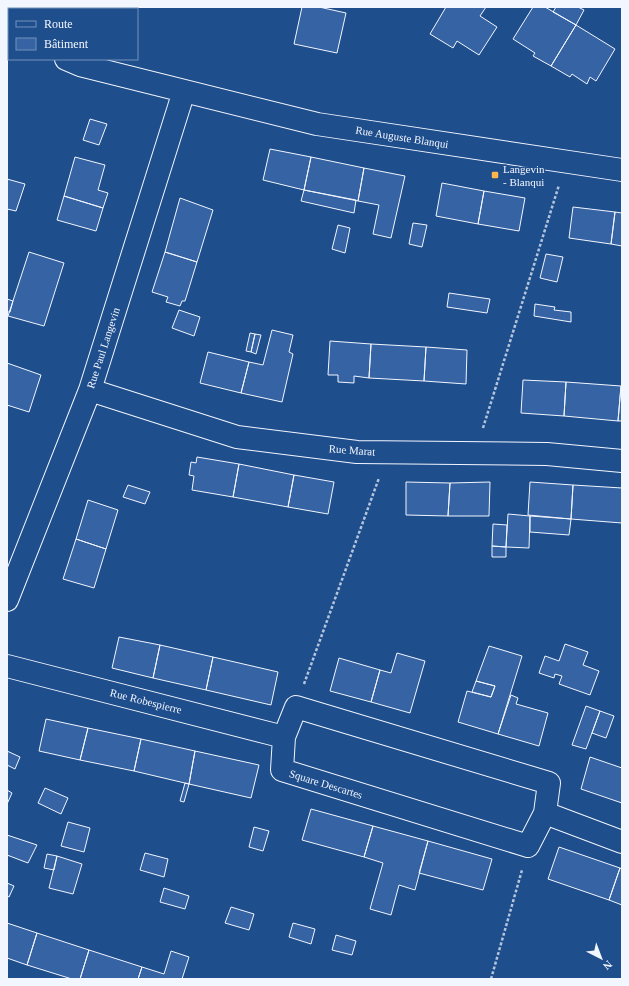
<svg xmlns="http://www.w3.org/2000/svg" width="629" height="986" viewBox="0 0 629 986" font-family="Georgia,serif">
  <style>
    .building { fill: #3563a3; stroke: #f2f6ff }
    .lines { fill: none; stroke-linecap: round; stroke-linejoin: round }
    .street-casing { stroke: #f2f6ff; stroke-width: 24 }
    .path { stroke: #b3c4dc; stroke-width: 2.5; stroke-dasharray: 3 2; stroke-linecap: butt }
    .street { stroke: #1f4e8c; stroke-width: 22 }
    .poi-dot { fill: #ffb74d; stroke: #1f4e8c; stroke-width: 1.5 }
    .labels { text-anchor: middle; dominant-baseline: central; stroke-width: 3; stroke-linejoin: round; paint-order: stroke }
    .street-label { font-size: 11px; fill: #f2f6ff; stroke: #1f4e8c }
    .poi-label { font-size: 11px; fill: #f2f6ff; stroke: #1f4e8c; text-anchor: start }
  </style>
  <rect width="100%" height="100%" fill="#1f4e8c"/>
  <path class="building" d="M302,7H319L346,13L337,53L294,44Z
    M446,7H486L480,16L497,27L479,55L457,41L453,48L430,34Z
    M533,7H545L576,25L551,66L533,56L535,53L513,39Z
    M556,7H578L584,10L576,25L553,12Z
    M576,25L615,49L596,81L590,77L587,84L572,74L570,77L551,66Z
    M90,119L107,124L99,145L83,140Z
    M270,149L311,157L304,190L263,180Z
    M75,157L105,165L98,190L108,193L103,208L64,196Z
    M311,157L364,168L358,201L304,190Z
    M364,168L405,176L391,238L373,234L379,205L358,201Z
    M7,179L25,184L16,211L7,209Z
    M442,183L484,191L478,224L436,216Z
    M304,190L356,200L354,213L301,201Z
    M484,191L525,198L519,231L478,224Z
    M64,196L103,208L96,231L57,220Z
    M180,198L213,210L197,262L165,252Z
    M573,207L615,212L611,244L569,238Z
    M615,212L622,213V246L611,244Z
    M413,223L427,225L422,247L409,244Z
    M338,225L350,228L345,253L332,249Z
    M29,252L64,263L44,326L8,316Z
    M165,252L197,262L185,301H182L180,306L166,302L168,297L152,292Z
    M546,254L563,257L557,282L540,278Z
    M449,293L490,299L487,313L447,307Z
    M7,299L13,301L10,312H7Z
    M535,304L555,307L554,310L571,312V322L534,316Z
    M179,310L200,317L194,336L172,328Z
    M272,330L293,335L289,352L293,354L282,402L241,393L249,362L263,365Z
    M250,333L255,334L251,352L246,351Z
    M255,334L261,335L256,354L251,352Z
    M330,341L371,344L369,378L354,376V383L338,382V375H328Z
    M371,344L426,347L424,381L369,378Z
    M426,347L467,350L466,384L424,381Z
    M208,352L249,362L241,393L200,383Z
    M7,363L41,375L29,412L7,405Z
    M523,380L566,382L564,416L521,413Z
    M566,382L621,386L618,421L564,416Z
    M621,386H622V421H618Z
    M197,457L239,464L233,497L192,490L194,476L189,475L191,462L196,463Z
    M239,464L294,475L288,507L233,497Z
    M294,475L334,482L328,514L288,507Z
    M406,482L450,483L448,516L406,515Z
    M490,482L489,516H448L450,483Z
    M530,482L573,485L571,519L528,515Z
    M128,485L150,492L145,504L123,497Z
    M573,485L622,488V523L571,519Z
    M88,500L118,510L106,549L76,539Z
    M508,514L530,516L529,548L506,547Z
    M530,516L571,519L569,535L530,532Z
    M493,524L507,525L506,547L492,546Z
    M76,539L106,549L94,588L63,579Z
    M492,546L506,547V557H492Z
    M119,637L160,645L153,678L112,668Z
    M565,644L588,652L583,665L599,671L590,695L559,684L562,676L555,674L554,678L539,673L545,656L559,661Z
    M160,645L213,657L206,690L153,678Z
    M489,646L522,656L498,734L458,722L467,691L491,697L495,686L476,681Z
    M397,653L425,661L410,713L371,702L380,670L391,673Z
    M213,657L278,672L271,705L206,690Z
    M339,658L380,670L371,702L330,691Z
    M476,681L495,686L491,697L472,692Z
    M511,695L518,698L516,704L548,713L539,746L498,734Z
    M586,706L600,711L586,749L572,745Z
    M600,711L614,716L606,738L592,733Z
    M46,719L88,728L80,760L39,751Z
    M88,728L141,739L134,771L80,760Z
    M141,739L195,751L189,784L134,771Z
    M7,751L20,757L15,769L7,765Z
    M195,751L259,765L251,798L189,784Z
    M590,757L622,768V803L581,789Z
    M185,783L189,784L184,802L180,801Z
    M45,788L68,798L61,814L38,803Z
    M7,790L12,793L7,804Z
    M311,809L373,826L364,857L302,840Z
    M68,822L90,828L84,852L61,846Z
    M373,826L428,841L415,890L399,885L391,915L370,909L383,863L364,857Z
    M254,827L269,831L263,851L249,847Z
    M7,835L37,845L28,863L7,855Z
    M428,841L492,859L483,890L419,873Z
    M559,847L620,868L609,900L548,879Z
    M145,853L168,859L164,877L140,870Z
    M47,854L57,856L54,870L44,868Z
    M57,856L82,864L73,894L49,888Z
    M620,868L622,869V905L609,900Z
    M7,883L14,886L9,897L7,896Z
    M164,888L189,896L185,909L160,902Z
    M231,907L254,914L249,930L225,923Z
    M7,923L37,933L27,965L7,958Z
    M293,923L315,929L311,944L289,937Z
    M37,933L89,950L80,979H72L27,965Z
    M336,935L356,941L352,955L332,950Z
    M89,950L142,967L138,979H80Z
    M171,951L189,957L182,979H138L142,967L164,974Z"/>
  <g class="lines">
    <g class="street-casing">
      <path id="street" d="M7,33L9,34
        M66,59L80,65L317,124L622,170
        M90,390L237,437L357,452L547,454L622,461
        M7,600L90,390L184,91
        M7,666L284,737
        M296,707L549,783L545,813L528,846L282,770L284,737Z
        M545,813L622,842"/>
    </g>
    <path class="path" d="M483,428L559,185
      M304,684L379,478
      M491,979L522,870"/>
    <use href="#street" class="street"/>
  </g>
  <rect class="poi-dot" x="491" y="171" width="8" height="8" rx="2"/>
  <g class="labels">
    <g class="street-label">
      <text transform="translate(402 137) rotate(9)">Rue Auguste Blanqui</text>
      <text transform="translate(103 348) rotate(-72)">Rue Paul Langevin</text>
      <text transform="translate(352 450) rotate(4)">Rue Marat</text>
      <text transform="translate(146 701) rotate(14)">Rue Robespierre</text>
      <text transform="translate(326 784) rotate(17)">Square Descartes</text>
    </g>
    <g class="poi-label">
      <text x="503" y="169">Langevin<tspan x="503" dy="13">- Blanqui</tspan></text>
    </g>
  </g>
  <rect width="629" height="986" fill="none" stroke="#f2f6ff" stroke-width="16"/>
  <rect x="8" y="8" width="130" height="52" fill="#1f4e8c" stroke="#7391ba"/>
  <rect x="16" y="21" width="20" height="6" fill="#1f4e8c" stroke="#7391ba"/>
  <text x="44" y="28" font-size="12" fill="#f2f6ff">Route</text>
  <rect x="16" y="38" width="20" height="12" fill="#3563a3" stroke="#7391ba"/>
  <text x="44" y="48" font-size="12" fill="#f2f6ff">Bâtiment</text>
  <g transform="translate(601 958) rotate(138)" stroke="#1f4e8c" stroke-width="3" paint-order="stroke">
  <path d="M0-3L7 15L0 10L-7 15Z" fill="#f2f6ff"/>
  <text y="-6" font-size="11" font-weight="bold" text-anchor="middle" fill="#f2f6ff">N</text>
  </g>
</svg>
